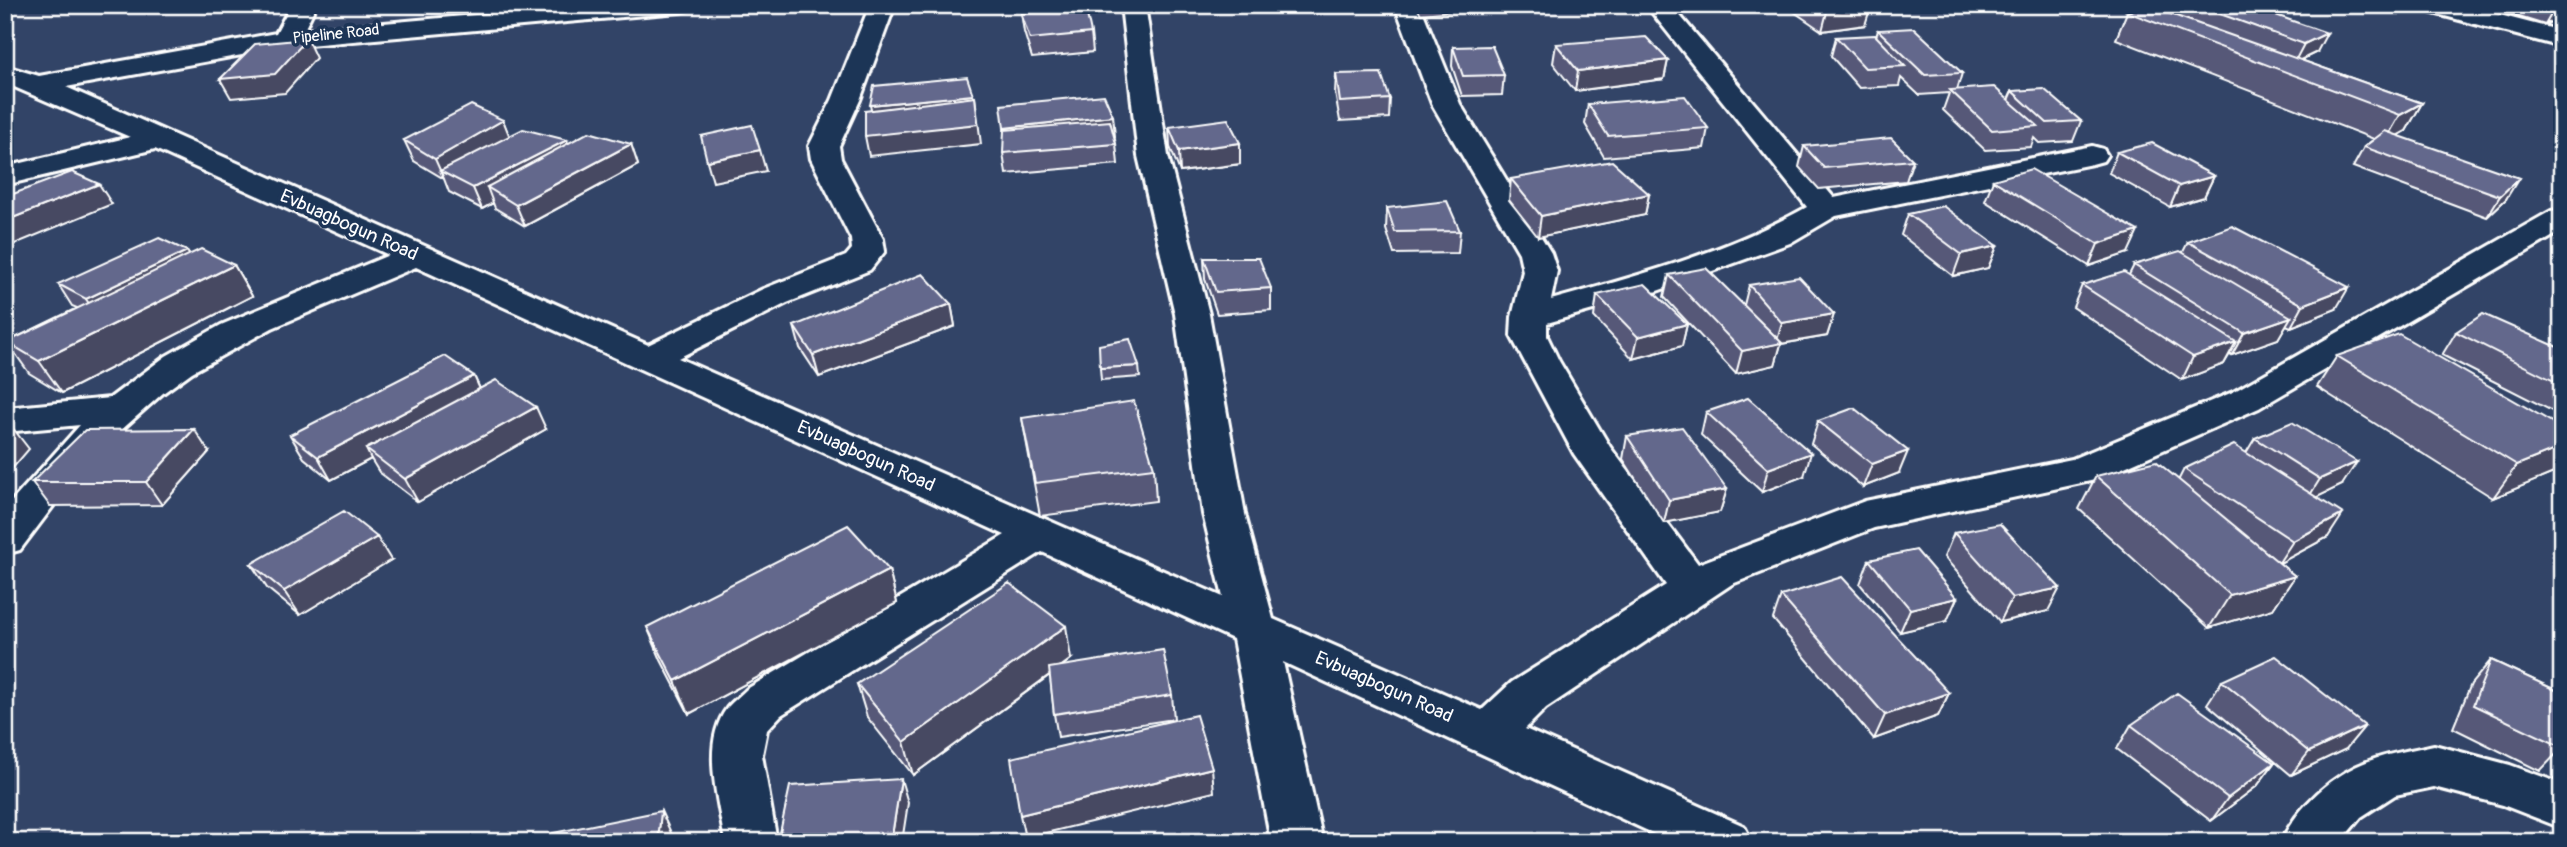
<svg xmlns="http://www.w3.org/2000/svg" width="2567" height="847" viewBox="0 0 2567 847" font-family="Pangolin,sans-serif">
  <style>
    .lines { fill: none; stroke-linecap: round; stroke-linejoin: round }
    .minor-casing { stroke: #fff; stroke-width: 6 }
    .minor { fill: #1d3557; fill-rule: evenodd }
    .wall { fill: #565978; stroke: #fff; stroke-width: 2 }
    .shaded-wall { fill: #464862; stroke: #fff; stroke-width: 2 }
    .building { fill: #64678c; stroke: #fff; stroke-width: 2 }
    .labels { text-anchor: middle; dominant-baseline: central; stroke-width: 7; stroke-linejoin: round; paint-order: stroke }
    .far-street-label { font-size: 16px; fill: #fff; stroke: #1d3557 }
    .street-label { font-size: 19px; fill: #fff; stroke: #1d3557 }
  </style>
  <rect width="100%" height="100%" fill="#324467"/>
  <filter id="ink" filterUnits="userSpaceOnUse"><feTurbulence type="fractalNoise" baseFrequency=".0143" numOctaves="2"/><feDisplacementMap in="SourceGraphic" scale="14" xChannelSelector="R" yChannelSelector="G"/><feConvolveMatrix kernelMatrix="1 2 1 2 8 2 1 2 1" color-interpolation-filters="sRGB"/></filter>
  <g filter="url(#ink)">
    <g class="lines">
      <g class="minor-casing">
        <path id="minor" d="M291,5H316L304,30L589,5H691L688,10L679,12L286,47L66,87L648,345L763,289L846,256L852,249L851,239L811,159L809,146L832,100L870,5H895L860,100L839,146L841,159L883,239L885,251L870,270L787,303L678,358L1223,597L1203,514L1175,314L1138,156L1121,5H1145L1168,156L1209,314L1245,514L1273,619L1482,710L1512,682L1666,585L1574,454L1511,336L1512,317L1523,271L1519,253L1432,104L1395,5H1420L1460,104L1551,253L1557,271L1551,300C1638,276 1729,251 1807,207L1646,5H1671L1834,198L2092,146L2103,149L2107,155L2103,161L2092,164L1836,216L1790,243L1646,295L1547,323V336L1559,361L1610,447L1698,564L1865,501L2072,459L2233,392L2551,211L2562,209V231L2259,408L2095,480L1874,528L1732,584L1546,708L1525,729L1744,826L1752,842H1672L1283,662L1323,842H1271L1233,639L1042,552L781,715L767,730L762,755L777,842H725C719,802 700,744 727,708C733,701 741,695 747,689L1005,535L416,267L272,328L192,372L163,393L110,440L63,493L20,550L5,554V509L80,425L5,432V408L110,398L166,356L221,325L389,255L155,149L5,185V167L130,137L5,83V66L39,76L276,33Z
          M2419,5H2461L2562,31V47L2422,10Z
          M2434,745L2510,765L2562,784V828L2503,805L2434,787L2395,795L2361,817L2340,842H2281C2297,807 2333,774 2369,761C2390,753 2412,750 2434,745Z"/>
      </g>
      <use href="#minor" class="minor"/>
    </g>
    <path class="wall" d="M1307,5H1353V9L1308,10Z
      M1415,5H1520L1421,14Z
      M1784,5H1869L1865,25L1822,31Z
      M2179,5H2247L2317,52L2301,60L2422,103L2406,131L2398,136L2506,199L2487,217L2353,167L2364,147L2374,139L2116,39L2127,12L2175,16Z
      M2491,5H2562V16L2545,25L2490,8Z
      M1021,13L1091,33L1093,52L1032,58L1024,32Z
      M1878,30L1962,73L1957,90L2008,100L2012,91L2081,121L2073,141L2039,143L2034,138L2031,147L1985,150L1943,110L1949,93L1919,95L1901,78L1899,86L1859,88L1831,56L1836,37H1876Z
      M1556,44L1668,60L1664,79L1575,91L1553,63Z
      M1453,47L1504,75L1502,95L1462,96L1452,66Z
      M1336,74L1390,99L1389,118L1340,121L1335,93Z
      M1588,104L1708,128L1704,148L1604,157L1585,124Z
      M1113,116L1114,136L1116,144L1118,164L1006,174L1003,153Z
      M503,120L509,136L568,143L631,144L638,165L525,226L495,208L493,203L482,209L449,192L444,179L414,161L404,140Z
      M1169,127L1240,143V164L1180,172L1170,147Z
      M1804,146L1913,160L1906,181L1819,189L1799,167Z
      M2117,152L2214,176L2204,197L2170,207L2109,173Z
      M1511,179L1649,194L1645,215L1538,237L1509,200Z
      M1993,180L2128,253L2089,266L1985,201Z
      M1387,208L1460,231L1458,253L1394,254L1386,229Z
      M1908,214L1997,246L1988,268L1953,276L1901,235Z
      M2188,242L2336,309L2291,327L2286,325L2278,339L2232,355L2230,354L2224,364L2182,380L2073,307L2082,285L2129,275L2134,265L2183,252Z
      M189,255L234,265L252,296L62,393L29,373L7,342L77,308L72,306L58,284Z
      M1204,258L1271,288V310L1217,314L1205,279Z
      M1669,275L1744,305L1749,285L1834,314L1827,336L1781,344L1775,365L1736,374L1664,297Z
      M2562,284V301L2553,298Z
      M1597,295L1687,324L1682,346L1633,359L1594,317Z
      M951,304L955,326L819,377L800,348L794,326Z
      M2456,332L2562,349V416L2442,355Z
      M2337,356L2562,428V464L2556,472L2493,498L2317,387Z
      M1139,366L1140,377L1101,380L1100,368Z
      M474,376L480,389L546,429L418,502L379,472L371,459L331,480L304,458L290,435Z
      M1706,412L1804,476L1762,492L1701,435Z
      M1022,418L1154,468L1156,501L1040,516Z
      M1818,421L1899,473L1863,487L1811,444Z
      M1627,436L1727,489L1720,512L1664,523L1623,459Z
      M2255,438L2342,485L2316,497L2328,537L2279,563L2295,576L2273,609L2209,628L2079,509L2096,476L2179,479L2184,469L2246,453Z
      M209,452L162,505L50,506L32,482Z
      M1954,533L2048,611L2000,622L1944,557Z
      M391,560L300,615L267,588L251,564Z
      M1869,560L1947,621L1900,632L1860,584Z
      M889,570L897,603L689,714L661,660L647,627Z
      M1781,596L1949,693L1938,716L1874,739L1773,619Z
      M1071,659L1062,666L1172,695L1174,719L1058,737L1054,714L1050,675L913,775L867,717L857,684Z
      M2491,660L2562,693V748L2540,771L2453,728L2471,684Z
      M2222,681L2346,749L2291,775L2207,704Z
      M2131,725L2274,763L2257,786L2211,821L2117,749Z"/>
    <path class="shaded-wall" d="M2558,5H2562V16L2545,25L2556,6Z
      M1871,6L1865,25L1822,31L1827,12Z
      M2327,33L2317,52L2294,63L2304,44Z
      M307,39L316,58L285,93L231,98L220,79Z
      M1668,60L1664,79L1575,91L1578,71Z
      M973,95L976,115L874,125L870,105Z
      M975,97L981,144L869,156L865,136Z
      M2422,103L2406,131L2384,143L2400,115Z
      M1113,116L1115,136L1007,148L1004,128Z
      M503,120L511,140L440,171L444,179L435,159Z
      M567,140L575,161L487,187L493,203L482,209L473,188Z
      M1240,143V164L1180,172L1179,151Z
      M631,144L638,165L525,226L516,205Z
      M760,150L766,171L713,182L707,161Z
      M2214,176L2204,197L2170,207L2179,186Z
      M2519,178L2506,199L2487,217L2500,196Z
      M99,184L112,204L5,248V221Z
      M1649,194L1645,215L1538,237L1541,216Z
      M2138,231L2128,253L2089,266L2098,244Z
      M1997,246L1988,268L1953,276L1961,254Z
      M187,251L200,273L100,321L86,299Z
      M234,265L252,296L62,393L39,361Z
      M2349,287L2336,309L2291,327L2303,305Z
      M951,304L955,326L819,377L813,355Z
      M1834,314L1827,336L1781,344L1775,365L1736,374L1742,351L1776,344L1782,323Z
      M2291,317L2278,339L2232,355L2244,333Z
      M1687,324L1682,346L1633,359L1638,337Z
      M2236,342L2224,364L2182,380L2193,357Z
      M474,376L484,398L366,449L371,459L331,480L318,457Z
      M536,407L546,429L418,502L405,479Z
      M12,427L29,449L5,477V434Z
      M194,429L209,452L162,505L146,482Z
      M2562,447V464L2556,472L2493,498L2517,465Z
      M1908,451L1899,473L1863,487L1872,464Z
      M1811,453L1804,476L1762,492L1768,469Z
      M2357,462L2342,485L2305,503L2320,479Z
      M1727,489L1720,512L1664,523L1669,500Z
      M2343,514L2328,537L2278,564L2293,541Z
      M377,537L391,560L300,615L284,591Z
      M889,570L897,603L689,714L675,681Z
      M2295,576L2273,609L2209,628L2230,595Z
      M2060,588L2048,611L2000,622L2012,598Z
      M1957,598L1947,621L1900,632L1910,609Z
      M1066,626L1071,659L913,775L904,742Z
      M1949,693L1938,716L1874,739L1885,715Z
      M2365,726L2346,749L2291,775L2309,752Z
      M2274,763L2257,786L2211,821L2228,798Z
      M1212,768L1214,792L1025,838L1020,815Z
      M901,779L908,803L902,842H891Z
      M661,811L672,835L671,842H658Z"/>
    <path class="building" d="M1816,5H1869L1871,6L1827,12Z
      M2195,5H2247L2327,33L2304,44Z
      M2148,6L2422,103L2400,115L2127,12Z
      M1086,10L1091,33L1030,39L1021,13Z
      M1914,28L1962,73L1925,75L1878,30Z
      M1875,35L1905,66L1865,68L1836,37Z
      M1646,37L1668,60L1578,71L1556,44Z
      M307,39L275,74L220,79L255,44Z
      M1492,46L1504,75L1463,76L1453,47Z
      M1381,73L1390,99L1340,102L1336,74Z
      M967,77L973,95L870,105L874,86Z
      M1994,87L2038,126L1992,130L1950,90Z
      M2044,89L2081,121L2047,123L2012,91Z
      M1104,95L1113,116L1004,128L1001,105Z
      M1685,96L1708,128L1608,136L1588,104Z
      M975,97L978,124L865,136V111Z
      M471,105L503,120L435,159L404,140Z
      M1228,119L1240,143L1179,151L1169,127Z
      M1110,121L1116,144L1003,153L1004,130Z
      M752,125L760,150L707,161L701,136Z
      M523,129L567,140L473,188L440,171Z
      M2385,131L2519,178L2500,196L2364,147Z
      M589,132L631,144L516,205L487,187Z
      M1891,138L1913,160L1824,168L1804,146Z
      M2152,143L2214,176L2179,186L2117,152Z
      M1612,161L1649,194L1541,216L1511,179Z
      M2031,169L2138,231L2098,244L1993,180Z
      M72,172L99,184L5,221V197Z
      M1447,201L1460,231L1395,232L1387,208Z
      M1943,206L1997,246L1961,254L1908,214Z
      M2232,226L2349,287L2303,305L2188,242Z
      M159,238L187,251L86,299L58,284Z
      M201,249L234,265L39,361L7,342Z
      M2180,251L2291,317L2244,333L2134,265Z
      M1204,258H1259L1271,288L1216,292Z
      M1706,268L1782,343L1742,351L1669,275Z
      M2124,272L2236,342L2193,357L2082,285Z
      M923,274L951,304L813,355L794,326Z
      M1799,277L1834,314L1782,323L1749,285Z
      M1645,284L1687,324L1638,337L1597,295Z
      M2483,314L2562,349V385L2456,332Z
      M2399,334L2562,428V447L2517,465L2337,356Z
      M1130,339L1139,366L1100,368L1099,345Z
      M445,356L474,376L318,457L290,435Z
      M496,380L536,407L405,479L366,449Z
      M1748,398L1811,453L1768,469L1706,412Z
      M1134,401L1154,468L1035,483L1022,418Z
      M1854,408L1908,451L1872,464L1818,421Z
      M2292,422L2357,462L2320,479L2255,438Z
      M5,427H12L5,434Z
      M1682,427L1727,489L1669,500L1627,436Z
      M194,429L146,482H32L85,430Z
      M2234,445L2343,514L2293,541L2184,469Z
      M2156,461L2295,576L2230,595L2096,476Z
      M344,511L377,537L284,591L251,564Z
      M2000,524L2060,588L2012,598L1954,533Z
      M848,525L889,570L675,681L647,627Z
      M1916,550L1957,598L1910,609L1869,560Z
      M1842,577L1949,693L1885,715L1781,596Z
      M1009,583L1066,626L904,742L857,684Z
      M1163,650L1172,695L1054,714L1049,668Z
      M2276,656L2365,726L2309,752L2222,681Z
      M2491,660L2562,693V747L2473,705Z
      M2177,693L2274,763L2228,798L2131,725Z
      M1196,715L1212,768L1020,815L1011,758Z
      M901,779L891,842H778L790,786Z
      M661,811L658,842H552L553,833Z"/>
  </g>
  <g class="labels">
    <g class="far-street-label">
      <text transform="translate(336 34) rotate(-6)">Pipeline Road</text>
    </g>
    <g class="street-label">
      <text transform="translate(349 225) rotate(24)">Evbuagbogun Road</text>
      <text transform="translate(866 456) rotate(24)">Evbuagbogun Road</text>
      <text transform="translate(1384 687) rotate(24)">Evbuagbogun Road</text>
    </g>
  </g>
  <rect width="2567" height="847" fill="none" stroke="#1d3557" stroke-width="28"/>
  <rect x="14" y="14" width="2539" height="819" fill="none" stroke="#fff" stroke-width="2.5" filter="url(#ink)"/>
</svg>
